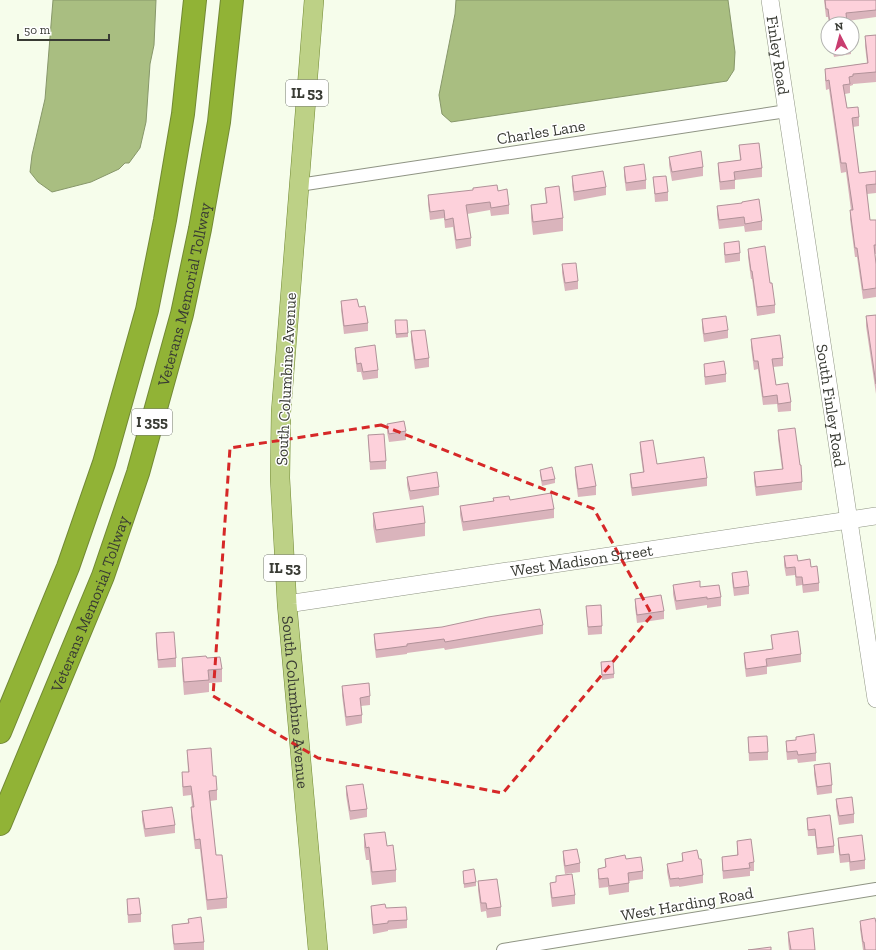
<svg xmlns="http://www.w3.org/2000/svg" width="876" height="950" viewBox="0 0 876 950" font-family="'Zilla Slab',serif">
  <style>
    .water { fill: #a9be81; stroke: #87976a }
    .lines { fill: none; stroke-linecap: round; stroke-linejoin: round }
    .street-casing { stroke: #8f9484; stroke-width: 14 }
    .secondary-casing { stroke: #8f9484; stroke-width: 18 }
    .primary-casing { stroke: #728935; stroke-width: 20 }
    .highway-casing { stroke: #728935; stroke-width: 24 }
    .street { stroke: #fff; stroke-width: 12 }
    .secondary { stroke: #fff; stroke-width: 17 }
    .primary { stroke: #bdd186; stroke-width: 19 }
    .highway { stroke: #91b336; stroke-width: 22 }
    .wall { fill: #dab4bc }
    .building { fill: #fdd1db; stroke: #b19299 }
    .marked { fill: none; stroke: #d62828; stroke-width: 3; stroke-dasharray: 8 5; stroke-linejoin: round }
    .labels { text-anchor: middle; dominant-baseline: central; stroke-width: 3; stroke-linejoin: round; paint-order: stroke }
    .shield { fill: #fff; stroke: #747671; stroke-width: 1 }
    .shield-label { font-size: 15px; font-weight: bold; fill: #393b34 }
    .street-label { font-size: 16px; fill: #393b34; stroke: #fff }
  </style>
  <rect width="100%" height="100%" fill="#f6fdeb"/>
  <path class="water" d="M53,0H156L154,45L150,64L146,122L140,148L129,163H125L119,169L91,182L52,192L38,182L30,172L32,155L45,99Z
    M456,0H728L735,52L734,70L727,81L451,122L442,114L439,95L455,14Z"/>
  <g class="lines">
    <g class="street-casing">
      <path id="street" d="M299,185L787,111
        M503,950L876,889"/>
    </g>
    <g class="secondary-casing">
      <g id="secondary">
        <path id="s1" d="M770,0L876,699"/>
        <path id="s2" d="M287,604L876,516"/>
      </g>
    </g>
    <g class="primary-casing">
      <g id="primary">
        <path id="s3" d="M314,0L281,412L280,478L287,604L318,950"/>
      </g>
    </g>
    <g class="highway-casing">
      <g id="highway">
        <path d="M0,732L68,567L104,463L147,310L165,220L183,114L195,0"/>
        <path id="s4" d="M0,824L103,576L138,473L182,314L200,229L219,122L232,0"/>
      </g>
    </g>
    <use href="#street" class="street"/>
    <use href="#secondary" class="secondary"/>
    <use href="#primary" class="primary"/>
    <use href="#highway" class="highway"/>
  </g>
  <path class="wall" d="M824,0H876V17L847,21V24H829L828,17H826Z
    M876,35V82L853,84V85L850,86V93L845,94L847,108L859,117V126L853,127L859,173L876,171V193L867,194L870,220H876V254H875L876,264V297L863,299L857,257H855L850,219V210H851L846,172L841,173L829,89L826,90L825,78V69L867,63L865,46V36Z
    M832,48H851V54L834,57Z
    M739,145L762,168V177L735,180V189L720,190L718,171V163L740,160Z
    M669,157L703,167V176L672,181L669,165Z
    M624,167L646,180V189L626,191L624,176Z
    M572,176L606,187V195L574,201L572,185Z
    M653,177L668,192V201L655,202Z
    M545,188L563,218V231L533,235L531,218V205L546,203Z
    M498,191L509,205V214L491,216L490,210L467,214L471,238V246L456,249L453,227L445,228L444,218L430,220L428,204V195Z
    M717,206L762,221V230L745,232L744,226L719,229L717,215Z
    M724,243L740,253V261L725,263L724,252Z
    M748,249L775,305V313L757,316L752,279H751L748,257Z
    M562,264L578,281V289L565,291L562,273Z
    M341,301L359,307L368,323V331L344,334L341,310Z
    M876,315V394L866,326V316Z
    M702,319L728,330V338L704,342L702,328Z
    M395,325L408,333V337L396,338Z
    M411,331L429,358V367L415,369L411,340Z
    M751,339L783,358V366L773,367L776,385L791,402V411L778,412L777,404L763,405L758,369L754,370L751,347Z
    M355,348L378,370V378L363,380L361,372H357L355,356Z
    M704,364L726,374V382L705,385L704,372Z
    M387,424L406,431V440L389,442L387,432Z
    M778,430L800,465L802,482V490L756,496L754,481V472L782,469L778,439Z
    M368,435L386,461V469L370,470Z
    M640,442L657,464L707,478V486L632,496L630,482V474L643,472L640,450Z
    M575,467L596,486V495L578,497L575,475Z
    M540,470L555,479V483L542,486L540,474Z
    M407,477L439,487V495L410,500L407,485Z
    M493,498L510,500L554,509V518L463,531L460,515V506L493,501Z
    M373,513L425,523V536L376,543L373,526Z
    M784,556L798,561L811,567L819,583V591L803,593L802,585L796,586L795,575L786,576L784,565Z
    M732,573L749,586V594L734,596L732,581Z
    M673,585L700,587L721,597V606L707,608V605L676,610L673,594Z
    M635,599L664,611V619L637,623L635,607Z
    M586,606L602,626V634L588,635Z
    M543,625V634L445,650L444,648L407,653V654L376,658L374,642V634Z
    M156,633L176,658V667L158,668L156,642Z
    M771,635L801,654V662L767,667V674L746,677L744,661V653L772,649Z
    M182,658H207L222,669V682L209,683V692L184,695L182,671Z
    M601,662L614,674V678L602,680Z
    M342,686L370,696V705L361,706L362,715V723L346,726L342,695Z
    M748,737L768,752V760L749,761Z
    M796,737L816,753V761L798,763L797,759L787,760L786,749V741L796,740Z
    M187,750L213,776L217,790V800L210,801L216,855L227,898V908L207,910L200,849H195L191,817V807H192L191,795L183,796L182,782V772H188Z
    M814,765L832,785V793L817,795L814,774Z
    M346,786L367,809V817L350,820L346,795Z
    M836,799L854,814V823L839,825L836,807Z
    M142,811L175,825V833L145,837L142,820Z
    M807,818L834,846V853L817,855L815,836H808L807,825Z
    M364,834L387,846L396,870V882L372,885L369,860H366L364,847Z
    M838,838L865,860V869L850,871L849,862L840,863L838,846Z
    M737,841L754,862V871H750V876L723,879L722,865V857L737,855Z
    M563,851L580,863V872L565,874L563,860Z
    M682,853L699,859L703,875V883L679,887V886L670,887L667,872V864L682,862Z
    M605,859H626L643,871V879L629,881V892L609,895L608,887L599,888L598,877V869L605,868Z
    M463,871L476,882V886L464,888Z
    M556,876L575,895V904L552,907L550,891V883L556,882Z
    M478,881L501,907V916L487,918L486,911L481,912L478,890Z
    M127,899L141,914V922L128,923Z
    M371,906L386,908L407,920V928L388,930V931L373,934L371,914Z
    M188,919L204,942V950H174L172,934V925L188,923Z
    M860,921L876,950H863L860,929Z
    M788,932L815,950H789L788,941Z"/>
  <path class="building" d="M825,0H876V10L846,13L847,24H830L828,9H826Z
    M876,35V72L853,74V76L849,77L850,84L843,85L847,108L858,107L859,117L852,118L859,173L876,171V184L866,185L870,220H876V245H874L876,264V288L863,290L857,248H855L850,210H853L846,163H841L830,87L829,80L826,81L825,69L868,63L865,36Z
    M833,48H843L834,49Z
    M759,143L762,168L734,172L735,180L720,182L718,163L741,160L739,145Z
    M701,151L703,167L672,172L669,157Z
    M644,164L646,180L626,183L624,167Z
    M603,171L606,187L574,192L572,176Z
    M666,176L668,192L655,194L653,177Z
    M497,185L498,191L507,189L509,205L491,208L490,202L466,205L471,238L456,240L453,218L445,220L444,210L430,212L428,195L473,190V188Z
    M559,186L563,218L533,222L531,205L547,203L545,188Z
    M759,199L762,221L745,224L744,217L719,220L717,206L742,203V202Z
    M739,241L740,253L725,255L724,243Z
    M765,246L770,283H772L775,305L757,307L752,271H751L748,249Z
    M576,263L578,281L565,283L562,264Z
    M357,299L359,307L365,306L368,323L344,326L341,301Z
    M876,315V384L866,316Z
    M726,316L728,330L704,334L702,319Z
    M395,320H407L408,333L396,334Z
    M425,330L429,358L415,360L411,331Z
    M780,335L783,358L772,359L776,385L788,383L791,402L778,404L777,395L763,397L758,361H754L751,339Z
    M375,345L378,370L363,372L361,363L357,364L355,348Z
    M724,361L726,374L705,377L704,364Z
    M404,421L406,431L389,434L387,424Z
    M795,428L800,465H801L802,482L756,487L754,472L783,469L778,430Z
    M384,434L386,461L370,462L368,435Z
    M653,440L657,464L704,457L707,478L632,488L630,474L644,472L640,442Z
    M592,464L596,486L578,489L575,467Z
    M552,467L555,479L542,481L540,470Z
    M437,472L439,487L410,491L407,477Z
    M551,493L554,509L463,522L460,506L494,501L493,498L509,496L510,500Z
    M423,506L425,523L376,530L373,513Z
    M797,555L798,561L810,559L811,567L817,566L819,583L803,585L802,577H796L795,567L786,568L784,556Z
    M747,571L749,586L734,588L732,573Z
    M700,581V587L719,585L721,597L707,599V597L676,601L673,585Z
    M661,595L664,611L637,615L635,599Z
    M601,605L602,626L588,627L586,606Z
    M540,609L543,625L445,642L444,639L407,644V646L376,650L374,634L442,627L488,617Z
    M798,631L801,654L766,659L767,666L746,669L744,653L773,649L771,635Z
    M174,632L176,658L158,660L156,633Z
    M206,656L207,658L220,657L222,669L208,670L209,680L184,682L182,658Z
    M613,661L614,674L602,675L601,662Z
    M369,683L370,696L360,698L362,715L346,717L342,686Z
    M814,734L816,753L798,755L797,751L787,752L786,741L796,740V737Z
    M767,736L768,752L749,753L748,737Z
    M211,748L213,776H216L217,790L209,791L216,855H222L227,898L207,900L200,839L195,840L191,807H194L191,786L183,787L182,772H189L187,750Z
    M830,763L832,785L817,787L814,765Z
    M363,784L367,809L350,811L346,786Z
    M852,797L854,814L839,816L836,799Z
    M172,807L175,825L145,829L142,811Z
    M830,815L834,846L817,848L815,829L808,830L807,818Z
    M385,832L387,846L393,845L396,870L372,872L369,847L366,848L364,834Z
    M862,835L865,860L850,862L849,854L840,855L838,838Z
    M751,839L754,862L749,863L750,868L723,871L722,857L738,855L737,841Z
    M577,849L580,863L565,866L563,851Z
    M697,850L699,859H701L703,875L679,879V878L670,879L667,864L683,861L682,853Z
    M625,855L626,859L641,857L643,871L628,873L629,883L609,886L608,878L599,879L598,869L606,867L605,859Z
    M474,869L476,882L464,884L463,871Z
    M572,874L575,895L552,898L550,883L556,882V876Z
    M497,879L501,907L487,909L486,903H481L478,881Z
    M139,898L141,914L128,915L127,899Z
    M385,904L386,908L406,907L407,920L388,921V923L373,925L371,906Z
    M201,917L204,942L174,944L172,925L189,923L188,919Z
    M875,918L876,923V950H865L864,942H863L860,921Z
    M813,928L815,950H791L788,932Z
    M771,947V950H748Z"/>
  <path class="marked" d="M381,425L594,509L652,615L503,793L318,758L213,696L230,448Z"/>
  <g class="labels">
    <g class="shield">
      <rect x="286" y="80" width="42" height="26" rx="3"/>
      <rect x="132" y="409" width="40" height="26" rx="3"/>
      <rect x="264" y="555" width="42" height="26" rx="3"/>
    </g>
    <g class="shield-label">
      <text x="307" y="93">IL 53</text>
      <text x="152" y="422">I 355</text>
      <text x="285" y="568">IL 53</text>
    </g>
    <g class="street-label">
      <text stroke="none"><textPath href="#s1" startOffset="56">Finley Road</textPath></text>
      <text transform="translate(541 132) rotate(-9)">Charles Lane</text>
      <text stroke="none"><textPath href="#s4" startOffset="562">Veterans Memorial Tollway</textPath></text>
      <text transform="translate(286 379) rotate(-87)">South Columbine Avenue</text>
      <text stroke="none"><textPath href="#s1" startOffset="410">South Finley Road</textPath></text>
      <text stroke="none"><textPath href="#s2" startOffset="298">West Madison Street</textPath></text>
      <text stroke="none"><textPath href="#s4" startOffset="238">Veterans Memorial Tollway</textPath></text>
      <text stroke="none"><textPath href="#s3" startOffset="704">South Columbine Avenue</textPath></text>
      <text transform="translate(687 904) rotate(-10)">West Harding Road</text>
    </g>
  </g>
  <g transform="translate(840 36) rotate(354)"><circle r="19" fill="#ffffff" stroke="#b0b1ae"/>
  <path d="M0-3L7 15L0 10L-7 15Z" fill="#c93d70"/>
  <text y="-6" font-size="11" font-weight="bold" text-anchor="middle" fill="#393b34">N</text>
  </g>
  <path d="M18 34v6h91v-6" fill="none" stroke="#393b34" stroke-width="2"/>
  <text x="24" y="34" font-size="12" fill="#393b34" stroke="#ffffff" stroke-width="3" paint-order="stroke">50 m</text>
</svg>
